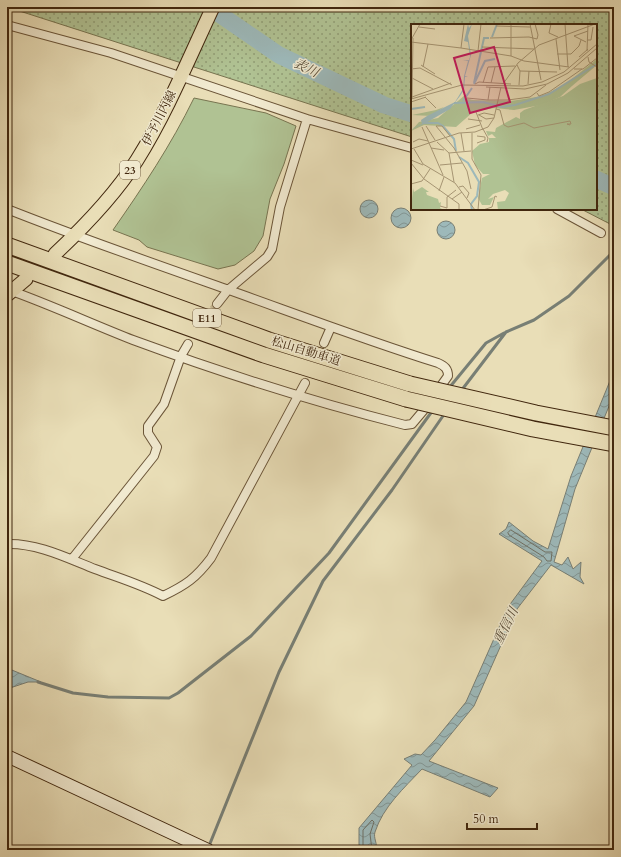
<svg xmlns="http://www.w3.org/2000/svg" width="621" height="857" viewBox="0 0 621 857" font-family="Cardo,'Noto Serif JP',serif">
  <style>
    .grass { fill: url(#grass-dots); stroke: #787450 }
    .green { fill: #b0c293; stroke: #787450 }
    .water { fill: url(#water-waves); stroke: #787f75 }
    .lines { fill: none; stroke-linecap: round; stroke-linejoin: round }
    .shore { stroke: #6f7064; stroke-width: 1 }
    .stream { stroke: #787f75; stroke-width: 3 }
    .river { stroke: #9db9ba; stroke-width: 17 }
    .street-tunnel { stroke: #c7b995; stroke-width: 8; stroke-dasharray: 8 4; stroke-linecap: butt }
    .street-casing { stroke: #6b5538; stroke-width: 10 }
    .secondary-casing { stroke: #41270e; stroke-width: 14 }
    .primary-casing { stroke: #41270e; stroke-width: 15 }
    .highway-casing { stroke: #41270e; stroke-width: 17 }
    .street { stroke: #f1ead0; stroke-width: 8 }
    .secondary { stroke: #f1ead0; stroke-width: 12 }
    .primary { stroke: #e9deb7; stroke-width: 13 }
    .highway { stroke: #e9deb7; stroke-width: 15 }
    .highway-bridge-casing { stroke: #41270e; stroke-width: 17; stroke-linecap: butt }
    .highway-bridge { stroke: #e9deb7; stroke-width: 15 }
    .labels { text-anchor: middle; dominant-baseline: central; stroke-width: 3; stroke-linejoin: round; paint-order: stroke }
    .shield { fill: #f1ead0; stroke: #766248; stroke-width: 1 }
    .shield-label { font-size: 11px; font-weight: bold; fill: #41270e }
    .street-label { font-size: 12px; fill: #41270e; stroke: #f1ead0 }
    .water-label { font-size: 13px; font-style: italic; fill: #584c39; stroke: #f1ead0 }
    .inset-river { fill: none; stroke: #9db9ba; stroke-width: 2 }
    .inset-road { fill: none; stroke: #a69573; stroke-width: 1 }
    .view { fill: #c2185b; fill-opacity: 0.15; stroke: #c2185b; stroke-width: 2 }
    .inset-edge { fill: none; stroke: #41270e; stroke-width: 2 }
  </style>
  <defs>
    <pattern id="grass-dots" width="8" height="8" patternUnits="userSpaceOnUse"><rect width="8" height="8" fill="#b0c293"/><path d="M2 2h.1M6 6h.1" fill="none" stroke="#919e76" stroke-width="1.8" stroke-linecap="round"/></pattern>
    <pattern id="water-waves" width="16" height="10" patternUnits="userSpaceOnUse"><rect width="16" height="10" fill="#9db9ba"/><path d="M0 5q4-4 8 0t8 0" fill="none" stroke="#829696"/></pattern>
  </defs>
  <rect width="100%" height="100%" fill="#e9deb7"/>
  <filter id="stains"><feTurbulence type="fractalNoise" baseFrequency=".005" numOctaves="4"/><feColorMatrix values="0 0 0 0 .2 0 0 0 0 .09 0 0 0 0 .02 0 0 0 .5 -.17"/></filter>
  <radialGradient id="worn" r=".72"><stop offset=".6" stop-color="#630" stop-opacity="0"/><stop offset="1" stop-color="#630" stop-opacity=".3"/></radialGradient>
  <path class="grass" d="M7,7H547L574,10L614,7V226L581,209H596V25H412V137Z"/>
  <path class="green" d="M194,98L266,113L296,126L284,164L270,199L263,236L254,251L235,265L218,269L147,247L139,240L113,230C143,187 171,145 194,98Z"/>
  <path class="water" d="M360 209a9 9 0 1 1 18 0a9 9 0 1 1-18 0Z
    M391 218a10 10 0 1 1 20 0a10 10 0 1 1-20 0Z
    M437 230a9 9 0 1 1 18 0a9 9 0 1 1-18 0Z
    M614,371V394L575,489L554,562L562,565L568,557L573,569L581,562L580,577L584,584L551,565L517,609L474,706L429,761L498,788L490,797L422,769C404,788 383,807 375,832C373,838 378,844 376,850H359V828L412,765L404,759L415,754L421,755L435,740L466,702L508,607L542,561L499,534L506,529L509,522L533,541L548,549L571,476Z
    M7,668L41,682H28L7,689Z"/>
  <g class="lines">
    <path class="shore" d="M511,530L545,552H552L551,561H547L544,557L509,535L508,533Z
      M363,850V830L372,820L374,822L370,834L372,850"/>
    <path class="stream" d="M449,388L486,343L504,333
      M461,391L506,332L534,320L569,296L614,251
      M38,682L73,693L108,697L169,698L178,693L251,636L329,553L433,410
      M209,846L279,672L323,581L392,490L445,413"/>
    <path class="river" d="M209,7L279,55L384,105L412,114
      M596,179L614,187"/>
    <path class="street-tunnel" d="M206,319L217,304"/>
    <g class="street-casing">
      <path id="street" d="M7,25L111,53L307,119L280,207L272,249L267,257L228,290L217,304
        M307,119L412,148
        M7,209C80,238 155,264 229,290C299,315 368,341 438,363C445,366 448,369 448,376L423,411L412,424L405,425C314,402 222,373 133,340C92,324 51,305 9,290
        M557,209L601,233
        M324,343L331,327
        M7,544C37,543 67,558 95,569C119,578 140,584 163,596C186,585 196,578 211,558L305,383
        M72,559L154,456L157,447L148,433V426L164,404L181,356L188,344"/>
    </g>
    <g class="secondary-casing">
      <path id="secondary" d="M7,756L208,850"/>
    </g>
    <g class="primary-casing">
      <path id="primary" d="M55,254C86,225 115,195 137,160C167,112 189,58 213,7
        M7,295L26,279"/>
    </g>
    <g class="highway-casing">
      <path id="highway" d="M7,245L269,340L410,384
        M7,263L264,355L406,399"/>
    </g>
    <use href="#street" class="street"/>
    <use href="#secondary" class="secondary"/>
    <use href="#primary" class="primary"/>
    <use href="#highway" class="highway"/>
    <g class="highway-bridge-casing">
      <path id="highway-bridge" d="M410,384L536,413L614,428
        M406,399L533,429L614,444"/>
    </g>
    <use href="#highway-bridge" class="highway-bridge"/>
  </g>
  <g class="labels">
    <g class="shield">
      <rect x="120" y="161" width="20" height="18" rx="3"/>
      <rect x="193" y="309" width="28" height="18" rx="3"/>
    </g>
    <g class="shield-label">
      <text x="130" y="170">23</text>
      <text x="207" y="318">E11</text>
    </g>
    <g class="street-label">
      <text transform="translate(159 118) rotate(-63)">伊予川内線</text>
      <text transform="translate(306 351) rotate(17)">松山自動車道</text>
    </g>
    <g class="water-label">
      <text transform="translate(306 68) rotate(26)">表川</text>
      <text transform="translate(506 626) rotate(-64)">重信川</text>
    </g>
  </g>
  <g transform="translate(411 24)">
    <rect width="186" height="186" fill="#e9deb7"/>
    <path d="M186,35V41L161,62L149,73L130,81L103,86L83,84L62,88L45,103L13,101L0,107L8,98L27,94L54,71V74L62,76L100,77L132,72L156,59ZM33,83L20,92L1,91L25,86Z" fill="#b0c293"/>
    <path d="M186,54V186H87L86,178L94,177L98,169L94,166L82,170L77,175L83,173L79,181H71L67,174L71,154L79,150H72L64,141L61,127L69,120L78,118V114H85L81,110L77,112L75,107L84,108L85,104L105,93L109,95V89L113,86L152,72L169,60ZM2,164L3,168L11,163L18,168H15L16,171L27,175L28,179L30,178L29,184L33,186H0Z" fill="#b0c293"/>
    <path d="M57,0L58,4L61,0L57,12L60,31L54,52L57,53H54L53,66L49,72L39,85L13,100L0,105L11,100L10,96L16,92L44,78L52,65L53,52L51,51L53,52L57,37H52L58,36L59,33L57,18L53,17Z" fill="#9db9ba"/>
    <path class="inset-river" d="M81,13L86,0M63,59L73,14H78M63,60L74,37L84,35M52,77L61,64M43,79L72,78L91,83L104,81L138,70L186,40M0,85L14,83M12,99H27L32,102L43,115L45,127M48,133L57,139L68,158L66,172L60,180L61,186"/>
    <path class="inset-road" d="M119,0L130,56M140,0L138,9L147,13M154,0L157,43M85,2L119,3M8,3L24,5M163,12L177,7M163,12L175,18M79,14L118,13L126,15L127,11L124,0M145,15L149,46M0,16L9,0M176,16H180L182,3M0,18L50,24L53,0M71,23L123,25M50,24L100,32L113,37L158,43M67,27L70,0M176,27L177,0M146,30H160L168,22L170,16M100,32V0M168,33L177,25M177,33L178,38L186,43M10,41L24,50M106,41L109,47L146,48M12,43L17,20M0,45L9,44L41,61M163,45H172L186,34M1,54L22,65M72,59L77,43L104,42M80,59L84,43M64,60L68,58L100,60M92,60L107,39L128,21L184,0M117,60L118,47M108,61L109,47M75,63L114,65L136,60L157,49L186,24M79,63L77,76H97L119,73L135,61M126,69L128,72L138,68L171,45M1,73L40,59M14,73L25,84M1,74L2,14M56,74L77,76M0,75L51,61L112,62L131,58L153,48L186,20M0,78L15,73M85,85L89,86L93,101L97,103L113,99L123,104L159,97L160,100H156L159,101M65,88L72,106M67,91L73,89L83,91M68,91L75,95L83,94M57,95L71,97M15,102L24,116M11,103L32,151M55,105L69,101M72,105L77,114L76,118M50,109L53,127M61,109V135L70,151L67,186M39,112L31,102H25L43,124L56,147L60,165M2,118L8,115L17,117M26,118L38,129L60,127M66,119L74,116V113L66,112M20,124L33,126M0,125L48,109L64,108L77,103L83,94L90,63M3,125L12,140L44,159L64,186M38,129L43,158M0,136L12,141M0,139L13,155L48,180V186M29,141L51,139M0,160L11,157L19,145M48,163L52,162L58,169L56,174M28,167L33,153M41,175L51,168M29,182L36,184V173L45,166M72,186L81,183L84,172L86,173"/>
    <path class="view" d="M83,23L99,78L59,89L43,34Z"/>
    <rect width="186" height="186" class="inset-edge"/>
  </g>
  <rect width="621" height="857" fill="none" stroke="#e9deb7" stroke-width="24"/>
  <rect x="8" y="8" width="605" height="841" fill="none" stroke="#41270e" stroke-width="2"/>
  <rect x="12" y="12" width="597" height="833" fill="none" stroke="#41270e"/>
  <path d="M467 823v6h70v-6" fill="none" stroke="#41270e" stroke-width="2"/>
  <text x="473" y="823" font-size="12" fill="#41270e" stroke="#f1ead0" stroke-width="3" paint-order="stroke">50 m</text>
  <rect width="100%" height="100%" filter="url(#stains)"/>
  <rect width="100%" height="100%" fill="url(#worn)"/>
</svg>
